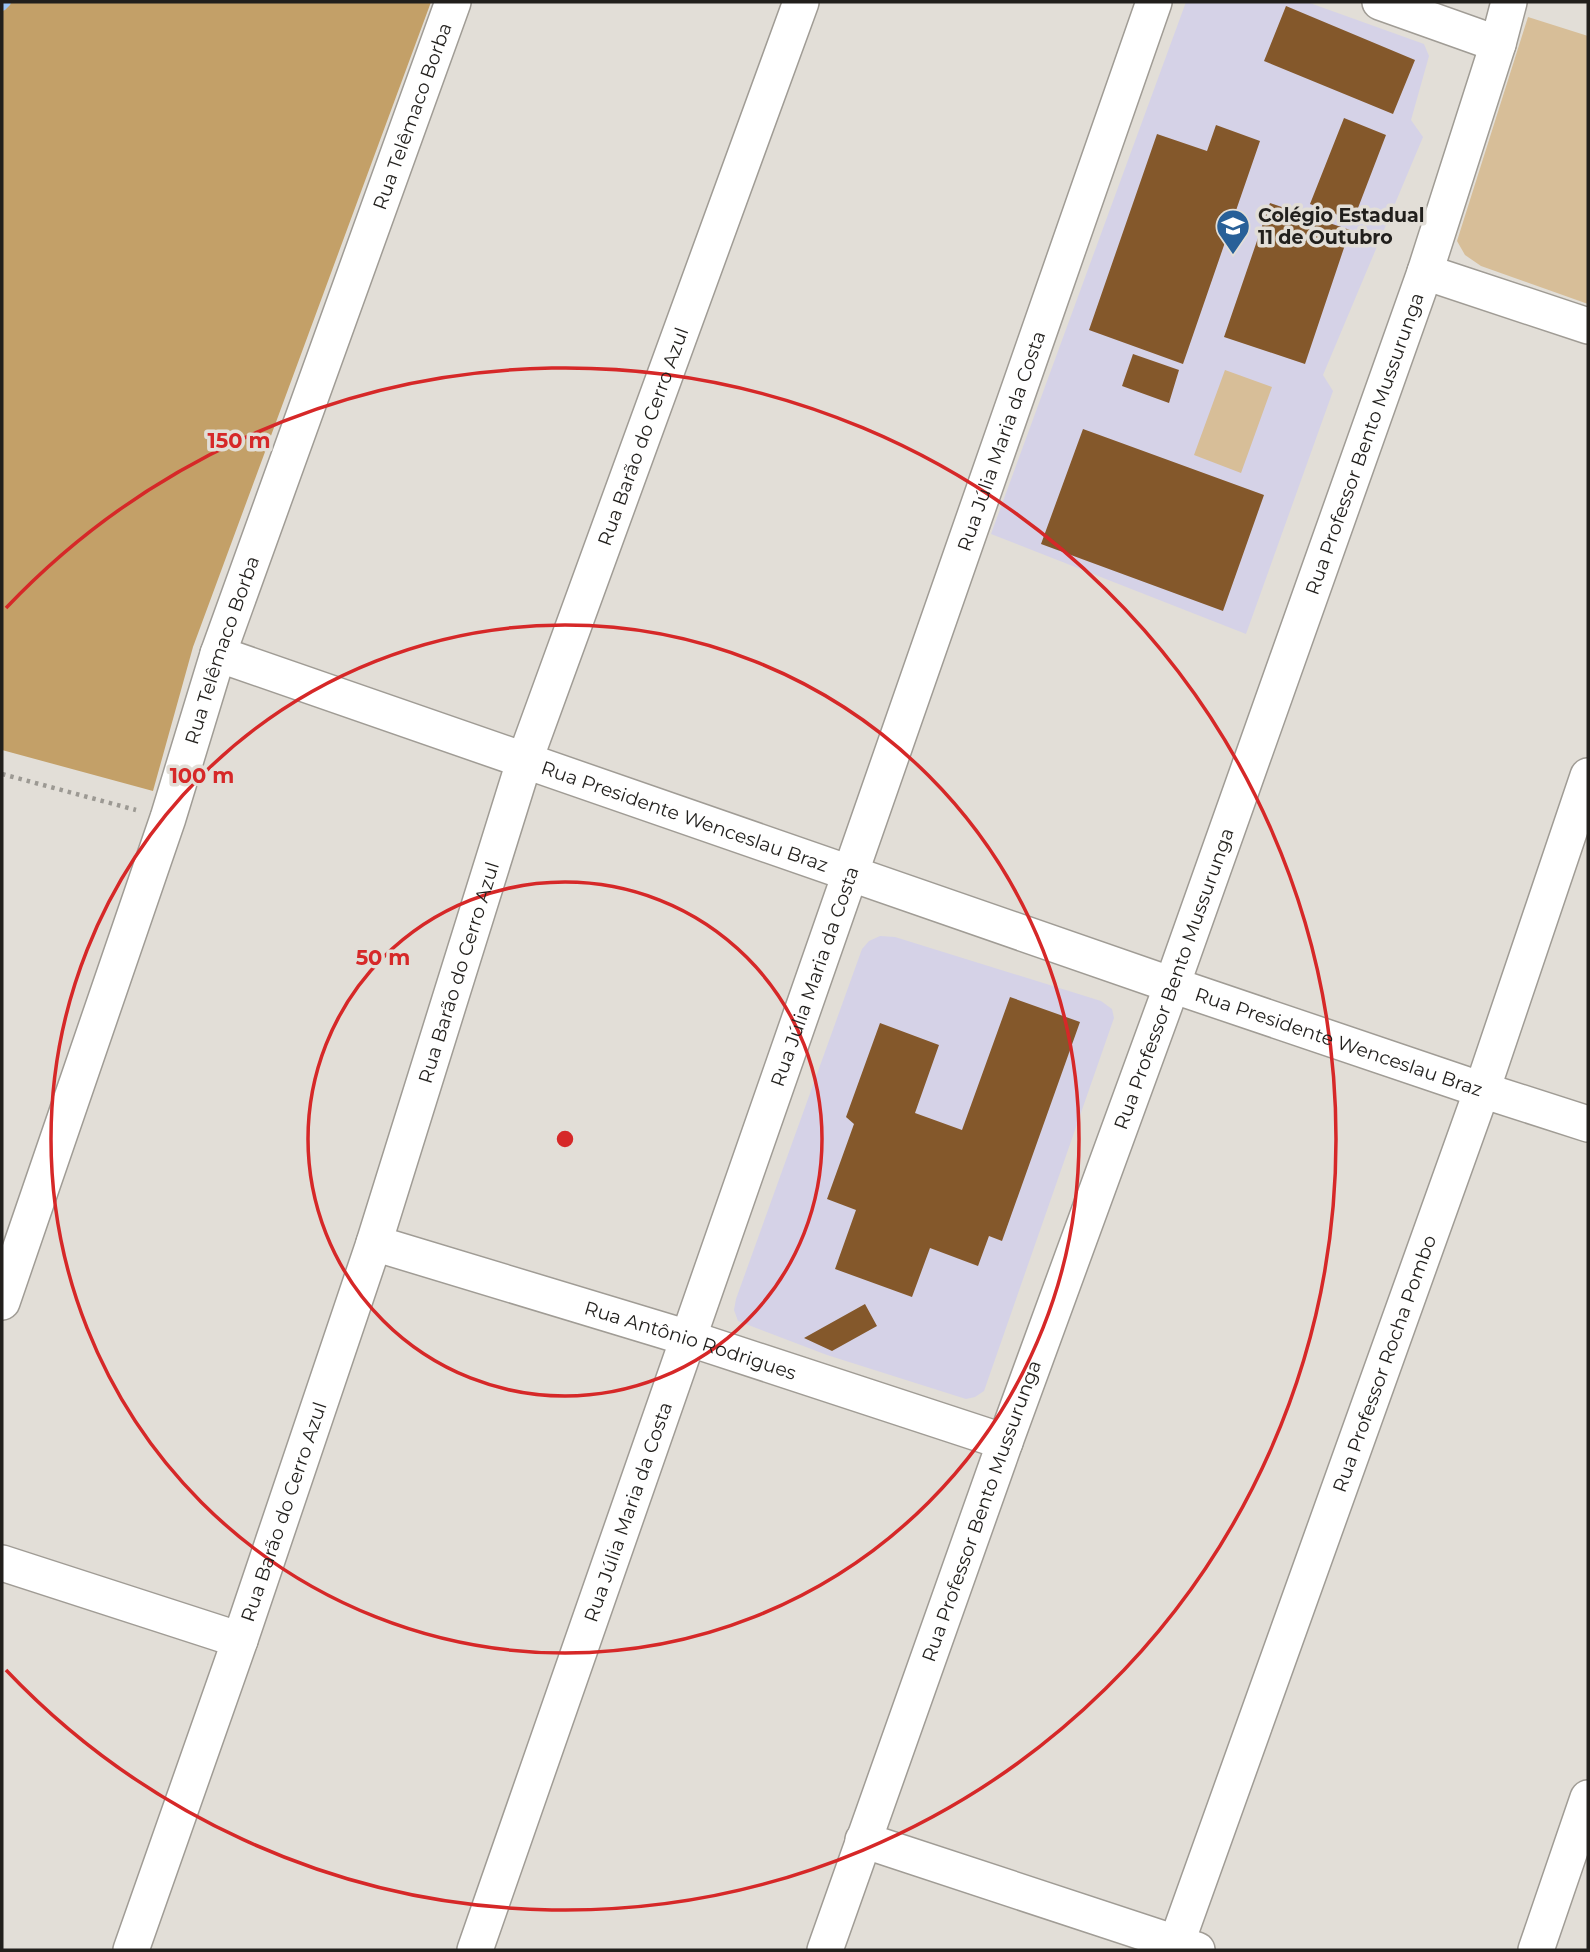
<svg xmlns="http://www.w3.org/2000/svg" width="1590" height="1952" viewBox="0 0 1590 1952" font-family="Montserrat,sans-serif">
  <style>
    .education { fill: #d5d2e7 }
    .green { fill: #d7be98 }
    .forest { fill: #c3a068 }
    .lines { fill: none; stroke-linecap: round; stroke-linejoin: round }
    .stream { stroke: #9dc6f8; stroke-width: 10 }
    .building { fill: #84582b }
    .street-casing { stroke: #a09c95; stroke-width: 38 }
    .path { stroke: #9c9993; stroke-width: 4.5; stroke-dasharray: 3.5 5; stroke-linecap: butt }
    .street { stroke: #fff; stroke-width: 35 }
    .ring { fill: none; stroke: #d62828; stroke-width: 3.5 }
    .labels { text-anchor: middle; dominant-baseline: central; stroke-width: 7; stroke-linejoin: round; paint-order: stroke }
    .street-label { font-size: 19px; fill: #211f1c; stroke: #e2ded7 }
    .poi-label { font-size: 19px; font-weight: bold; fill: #211f1c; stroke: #e2ded7; text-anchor: start }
    .centre { fill: #d62828; stroke: #e2ded7; stroke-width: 3.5 }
    .ring-label { font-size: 21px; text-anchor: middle; font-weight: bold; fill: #d62828; stroke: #e2ded7; stroke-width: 7; stroke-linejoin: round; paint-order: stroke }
  </style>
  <rect width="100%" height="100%" fill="#e2ded7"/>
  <path class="education" d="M1186,2H1307L1424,44L1429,56L1411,120L1423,137L1323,375L1333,391L1246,634L991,534Z
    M880,936L895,937L1101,1001L1112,1009L1114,1018L984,1391L975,1397L966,1399L827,1355L738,1321L734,1310L736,1299L862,949L869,941Z"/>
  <path class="green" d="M1528,17L1588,36V304L1481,266L1465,255L1457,241Z
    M1225,370L1272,387L1241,473L1194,455Z"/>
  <path class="forest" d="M2,2H431L193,647L153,791L2,750Z"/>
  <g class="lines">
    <path class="stream" d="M2,6L6,2"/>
  </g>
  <path class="building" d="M1286,6L1415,60L1393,114L1264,61Z
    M1344,118L1386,135L1353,221L1310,204Z
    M1216,125L1260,141L1183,364L1089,330L1157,134L1207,151Z
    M1270,203L1350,230L1305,364L1224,337Z
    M1133,354L1179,370L1169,403L1122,386Z
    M1083,429L1264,495L1223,611L1041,544Z
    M1010,997L1080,1022L1002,1241L989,1236L978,1266L930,1248L912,1297L835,1269L856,1210L827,1199L854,1124L846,1117L880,1023L939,1045L915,1113L962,1130Z
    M865,1304L877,1326L832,1351L804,1338Z"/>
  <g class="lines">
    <g class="street-casing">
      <g id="street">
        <path d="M1380,2L1498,44"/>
        <path d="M1425,272L1588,326"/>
        <path id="s1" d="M218,654L1172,985L1482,1090L1588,1124"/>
        <path id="s2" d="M374,1243L688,1338L1005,1442"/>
        <path id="s3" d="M2,1302L168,818L218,654L453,2"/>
        <path d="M2,1563L240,1640"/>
        <path d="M863,1840L1197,1950"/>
        <path id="s4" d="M131,1950L240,1640L374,1243L524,762L801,2"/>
        <path id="s5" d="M475,1950L1154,2"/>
        <path id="s6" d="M825,1950L1005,1442L1172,985L1425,272L1498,44L1509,2"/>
        <path id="s7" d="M1174,1950L1482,1090L1588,776"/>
        <path d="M1536,1950L1588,1798"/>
      </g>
    </g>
    <path class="path" d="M2,774L136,810"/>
    <use href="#street" class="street"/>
  </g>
  <g class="ring">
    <circle cx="565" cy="1139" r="257"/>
    <circle cx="565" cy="1139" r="514"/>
    <path d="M6 608A771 771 0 1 1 6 1670"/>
  </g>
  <defs>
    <g id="school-pin" transform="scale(1.75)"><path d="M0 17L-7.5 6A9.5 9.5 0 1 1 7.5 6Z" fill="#286098" stroke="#e2ded7"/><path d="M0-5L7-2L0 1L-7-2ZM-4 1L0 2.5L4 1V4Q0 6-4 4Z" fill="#fff"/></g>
  </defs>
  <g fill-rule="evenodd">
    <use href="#school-pin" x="1233" y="226"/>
  </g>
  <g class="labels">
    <g class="street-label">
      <text stroke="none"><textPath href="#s3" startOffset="1255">Rua Telêmaco Borba</textPath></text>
      <text stroke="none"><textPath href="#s4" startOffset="1598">Rua Barão do Cerro Azul</textPath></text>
      <text stroke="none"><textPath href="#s5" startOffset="1598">Rua Júlia Maria da Costa</textPath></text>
      <text stroke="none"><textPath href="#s6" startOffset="1600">Rua Professor Bento Mussurunga</textPath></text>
      <text stroke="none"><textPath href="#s3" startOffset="688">Rua Telêmaco Borba</textPath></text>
      <text stroke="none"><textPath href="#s1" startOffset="494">Rua Presidente Wenceslau Braz</textPath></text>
      <text stroke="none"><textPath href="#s4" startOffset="1031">Rua Barão do Cerro Azul</textPath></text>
      <text stroke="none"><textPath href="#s5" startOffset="1031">Rua Júlia Maria da Costa</textPath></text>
      <text stroke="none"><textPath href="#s6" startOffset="1032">Rua Professor Bento Mussurunga</textPath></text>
      <text stroke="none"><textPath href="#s1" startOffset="1186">Rua Presidente Wenceslau Braz</textPath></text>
      <text stroke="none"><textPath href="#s2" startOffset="331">Rua Antônio Rodrigues</textPath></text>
      <text stroke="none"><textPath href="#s7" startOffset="623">Rua Professor Rocha Pombo</textPath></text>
      <text stroke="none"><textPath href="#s5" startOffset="464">Rua Júlia Maria da Costa</textPath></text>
      <text stroke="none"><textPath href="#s6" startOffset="466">Rua Professor Bento Mussurunga</textPath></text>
      <text stroke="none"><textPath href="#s4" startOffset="464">Rua Barão do Cerro Azul</textPath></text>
    </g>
    <g class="poi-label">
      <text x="1258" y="215">Colégio Estadual<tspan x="1258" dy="22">11 de Outubro</tspan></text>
    </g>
  </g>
  <circle cx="565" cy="1139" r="10" class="centre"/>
  <g class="ring-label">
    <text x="239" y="448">150 m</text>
    <text x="202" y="783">100 m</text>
    <text x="383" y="965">50 m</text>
  </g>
  <rect width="1590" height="1952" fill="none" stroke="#211f1c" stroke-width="7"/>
</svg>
